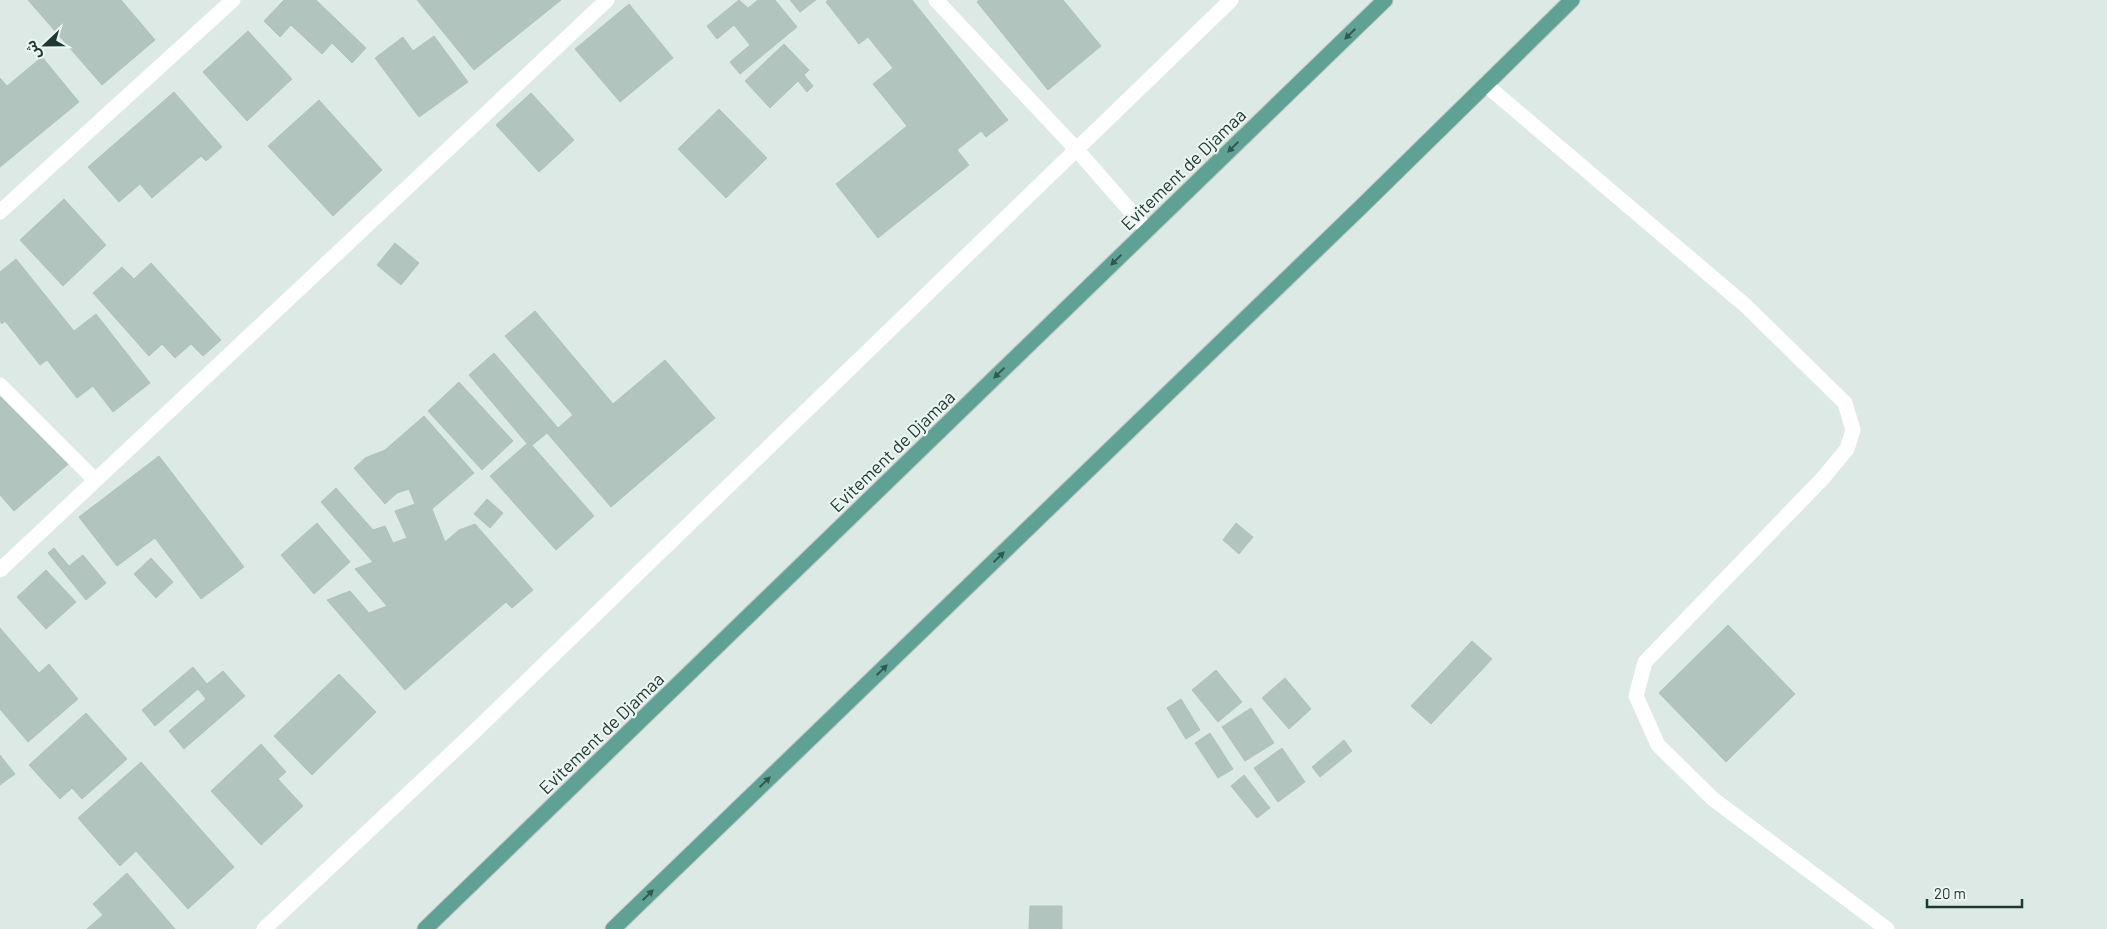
<svg xmlns="http://www.w3.org/2000/svg" width="2107" height="929" viewBox="0 0 2107 929" font-family="Barlow,'Noto Sans Arabic',sans-serif">
  <style>
    .building { fill: #b2c4be; stroke: #afc3bc }
    .lines { fill: none; stroke-linecap: round; stroke-linejoin: round }
    .primary-casing { stroke: #bcc4c2; stroke-width: 17 }
    .minor { stroke: #fff; stroke-width: 15 }
    .primary { stroke: #5fa194; stroke-width: 15 }
    .oneway { fill: #325850 }
    .labels { text-anchor: middle; dominant-baseline: central; stroke-width: 4; stroke-linejoin: round; paint-order: stroke }
    .street-label { font-size: 18px; fill: #1e3933; stroke: #edf6f2 }
  </style>
  <rect width="100%" height="100%" fill="#dce9e4"/>
  <path class="building" d="M28,0H121L155,40L102,85Z
    M284,0H316L366,48L352,63L332,43L322,54L291,25L280,37L264,21Z
    M417,0H561L474,70Z
    M739,0L748,8L758,0H775L797,27L740,74L730,62L750,45L734,25L717,39L707,26Z
    M790,0H816L800,12Z
    M828,0H912L1008,120L986,137L981,131L957,150L969,165L878,238L836,184L907,126L873,84L893,68L868,37L859,44L826,2Z
    M979,0H1063L1101,46L1048,90L977,2Z
    M629,4L673,58L620,102L575,49Z
    M248,31L292,79L247,121L203,72Z
    M434,36L468,82L419,117L375,58L403,37L413,51Z
    M784,44L809,70L804,75L813,86L807,92L798,81L770,108L745,81Z
    M42,57L79,102L0,167V78L7,86Z
    M174,92L222,147L206,161L201,156L152,198L140,184L119,202L88,167Z
    M531,93L574,140L539,172L496,125Z
    M319,100L382,170L333,216L268,146Z
    M719,109L767,158L726,198L678,149Z
    M64,199L106,245L63,286L20,240Z
    M395,243L419,263L401,285L377,265Z
    M16,259L74,331L96,314L150,383L113,412L93,386L77,398L47,360L40,365L5,321L2,324L0,321V272Z
    M151,263L221,340L203,356L191,344L175,358L162,344L149,356L93,293L122,267L134,279Z
    M535,311L613,404L665,360L715,418L611,507L547,433L530,447L469,375L494,353L558,428L573,415L505,336Z
    M459,382L513,441L482,470L428,411Z
    M0,385L73,460L14,511L0,495Z
    M424,416L474,473L432,509L445,542L459,530L475,524L533,590L512,608L506,602L405,690L327,600L350,591L369,613L387,606L355,569L373,562L321,502L336,488L373,530L385,526L393,543L407,538L395,511L415,504L409,489L397,493L385,504L354,468L365,458L385,450Z
    M529,442L594,516L556,550L490,476Z
    M159,456L244,567L201,599L155,538L117,566L79,517Z
    M487,499L503,513L490,528L474,514Z
    M317,523L350,562L314,594L281,555Z
    M1236,523L1253,537L1239,554L1223,540Z
    M54,548L69,566L83,555L106,583L86,600L48,553Z
    M151,558L173,582L156,598L134,574Z
    M46,570L76,602L46,629L17,597Z
    M1728,625L1795,694L1726,762L1659,693Z
    M0,628L39,673L49,664L78,699L28,742L0,709Z
    M1472,641L1492,659L1431,724L1411,706Z
    M193,667L207,684L223,671L245,696L184,749L169,731L206,699L198,689L155,726L142,710Z
    M1216,670L1242,702L1218,722L1192,690Z
    M339,674L376,712L312,775L274,736Z
    M1285,678L1311,709L1289,729L1262,698Z
    M1181,699L1200,730L1186,739L1167,708Z
    M1251,708L1274,743L1245,761L1222,727Z
    M86,713L127,759L82,799L72,788L60,799L29,765Z
    M1210,733L1233,769L1218,778L1195,743Z
    M1344,740L1352,751L1320,777L1312,767Z
    M261,744L286,772L278,779L303,806L261,845L211,791Z
    M1282,748L1305,782L1278,802L1254,768Z
    M0,755L15,774L0,785Z
    M141,762L234,867L188,909L136,851L120,866L78,818Z
    M1244,775L1270,808L1257,818L1231,786Z
    M127,873L175,929H87L103,915L93,904Z
    M1030,906H1062V929H1029Z"/>
  <g class="lines">
    <g class="primary-casing">
      <path id="primary" d="M425,929L1385,0
        M613,929L1361,207L1572,0"/>
    </g>
    <path class="minor" d="M936,0L1077,150L1147,230
      M1486,85L1746,306L1845,403L1853,430L1847,449L1823,478L1645,662L1636,696L1658,745L1713,799L1887,929
      M0,212L233,0
      M0,385L95,480
      M0,570L607,0
      M264,929L474,732L1231,0"/>
    <use href="#primary" class="primary"/>
  </g>
  <defs><path id="oneway-solid" d="M-6-.8H1V-3.2L6.5 0L1 3.2V.8H-6Z" transform="scale(1.25)"/></defs>
  <g class="oneway">
    <use href="#oneway-solid" transform="translate(1350 34) rotate(136)"/>
    <use href="#oneway-solid" transform="translate(1233 147) rotate(136)"/>
    <use href="#oneway-solid" transform="translate(1116 260) rotate(136)"/>
    <use href="#oneway-solid" transform="translate(999 373) rotate(136)"/>
    <use href="#oneway-solid" transform="translate(999 557) rotate(-44)"/>
    <use href="#oneway-solid" transform="translate(882 670) rotate(-44)"/>
    <use href="#oneway-solid" transform="translate(765 782) rotate(-44)"/>
    <use href="#oneway-solid" transform="translate(648 895) rotate(-44)"/>
  </g>
  <g class="labels">
    <g class="street-label">
      <text transform="translate(1183 169) rotate(-44)">Evitement de Djamaa</text>
      <text transform="translate(892 451) rotate(-44)">Evitement de Djamaa</text>
      <text transform="translate(601 733) rotate(-44)">Evitement de Djamaa</text>
    </g>
  </g>
  <g transform="translate(45 45) rotate(248)" stroke="#edf6f2" stroke-width="4" paint-order="stroke">
  <path d="M0-4L9 19L0 12L-9 19Z" fill="#1e3933"/>
  <text y="-8" font-size="14" font-weight="bold" text-anchor="middle" fill="#1e3933">ش</text>
  </g>
  <path d="M1927 899v8h95v-8" fill="none" stroke="#1e3933" stroke-width="2.5"/>
  <text x="1934" y="899" font-size="15" fill="#1e3933" stroke="#edf6f2" stroke-width="4" paint-order="stroke">20 m</text>
</svg>
